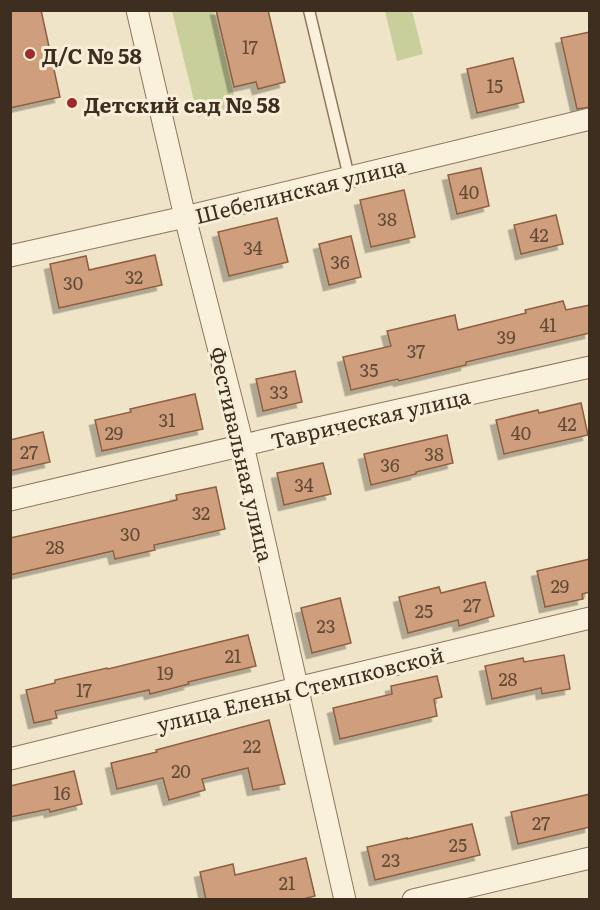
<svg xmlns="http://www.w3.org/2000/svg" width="600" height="910" viewBox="0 0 600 910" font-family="Literata,serif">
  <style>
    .green { fill: #c9cf9b }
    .building { fill: #cf9f7d; stroke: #8d5f41; stroke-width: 1.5; filter: url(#shadow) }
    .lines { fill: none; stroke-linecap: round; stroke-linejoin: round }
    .lane-casing { stroke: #8d765c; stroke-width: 13 }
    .street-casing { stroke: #8d765c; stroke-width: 23 }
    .lane { stroke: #faf1dc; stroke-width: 10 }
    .street { stroke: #faf1dc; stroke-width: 21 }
    .poi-dot { fill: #9e2a2b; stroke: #f7eed8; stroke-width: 2 }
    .labels { text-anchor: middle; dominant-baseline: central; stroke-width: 6; stroke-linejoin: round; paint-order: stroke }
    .number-label { font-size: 18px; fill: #624a37 }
    .poi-label { font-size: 21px; font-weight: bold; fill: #3d2e20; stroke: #f7eed8; text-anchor: start }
    .street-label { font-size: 21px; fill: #3d2e20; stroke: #f7eed8 }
  </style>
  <defs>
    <filter id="shadow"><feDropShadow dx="-5.5" dy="5.5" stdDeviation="0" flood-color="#0004"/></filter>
  </defs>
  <rect width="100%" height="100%" fill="#f0e4c8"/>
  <path class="green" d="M172,11H214L237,108L198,117Z
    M385,11H412L423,54L397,61Z"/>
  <path class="building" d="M10,10H41L60,97L10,108Z
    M216,10H268L285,82L258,89L256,82L234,87Z
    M590,32V107L577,109L561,38Z
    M513,58L524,102L477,113L467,69Z
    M481,168L489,206L457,214L448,175Z
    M404,190L415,237L371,247L360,200Z
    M556,215L563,244L521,254L514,225Z
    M277,218L288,262L229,276L218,232Z
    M351,236L361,277L329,285L319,244Z
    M155,255L162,285L59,308L50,264L86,256L89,270Z
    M563,301L566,310L590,305V333L466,362V365L399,381L398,379L351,390L343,357L391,346L387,331L455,315L458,330L526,313L525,310Z
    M295,371L302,402L263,411L256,379Z
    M195,394L203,429L102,451L95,420L131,412L130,409Z
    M581,403L588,435L504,454L496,420L538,410L539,413Z
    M43,432L50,462L10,471V440Z
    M447,435L453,463L416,472V474L371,485L364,454Z
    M323,463L331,494L284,505L277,473Z
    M216,487L225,529L154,545L155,550L115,559L113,551L10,575V538L177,500L176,495Z
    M590,559V592L582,594L583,599L545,607L537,571Z
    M485,582L494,616L459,626L458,620L408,633L399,597L439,587L441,593Z
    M340,598L351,643L312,653L301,608Z
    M248,635L256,666L188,682L189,684L150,694L149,690L55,711L57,718L34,723L26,690L55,683V680L107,668L108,669Z
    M564,655L570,689L542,694L541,688L492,699L485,666L523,658L524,662Z
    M437,676L442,697L434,699L437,716L340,739L333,708L392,694L391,686Z
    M269,720L285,784L253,790L248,768L202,779L205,790L169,800L163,778L117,789L111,763L157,752L156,750Z
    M74,771L82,804L50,812L49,809L10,817V786Z
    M590,794V827L518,844L511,812Z
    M472,824L480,855L375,880L367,847L407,838V839Z
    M306,858L315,896L299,900H206L200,872L233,864L235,875Z"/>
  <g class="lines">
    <g class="lane-casing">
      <path id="lane" d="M309,10L349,177"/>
    </g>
    <g class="street-casing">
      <path id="street" d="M137,10L185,217L243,445L345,900
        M10,256L185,217L590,119
        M10,500L278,437L590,367
        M10,759L297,688L590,618
        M413,900L590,858"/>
    </g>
    <use href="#lane" class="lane"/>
    <use href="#street" class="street"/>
  </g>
  <g class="poi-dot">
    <circle cx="30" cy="54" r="6"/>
    <circle cx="72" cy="103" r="6"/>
  </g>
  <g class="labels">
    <g class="number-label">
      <text x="250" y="46">17</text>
      <text x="495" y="85">15</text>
      <text x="469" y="191">40</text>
      <text x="387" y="218">38</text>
      <text x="539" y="234">42</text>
      <text x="253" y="247">34</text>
      <text x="340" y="261">36</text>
      <text x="134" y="276">32</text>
      <text x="73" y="282">30</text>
      <text x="548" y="324">41</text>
      <text x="506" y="336">39</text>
      <text x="416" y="350">37</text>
      <text x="369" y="369">35</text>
      <text x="279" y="391">33</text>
      <text x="167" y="419">31</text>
      <text x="567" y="423">42</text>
      <text x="114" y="432">29</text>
      <text x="521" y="432">40</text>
      <text x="29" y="451">27</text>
      <text x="434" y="453">38</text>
      <text x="390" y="464">36</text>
      <text x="304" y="484">34</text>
      <text x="201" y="512">32</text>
      <text x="130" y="533">30</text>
      <text x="55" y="546">28</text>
      <text x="560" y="585">29</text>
      <text x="472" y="604">27</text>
      <text x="424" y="610">25</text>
      <text x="326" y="625">23</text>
      <text x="233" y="655">21</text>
      <text x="165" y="672">19</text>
      <text x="508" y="678">28</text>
      <text x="84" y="689">17</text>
      <text x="252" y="745">22</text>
      <text x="181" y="770">20</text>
      <text x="62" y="792">16</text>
      <text x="541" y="822">27</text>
      <text x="458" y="844">25</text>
      <text x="391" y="859">23</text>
      <text x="287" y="882">21</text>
    </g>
    <g class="poi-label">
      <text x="42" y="54">Д/С № 58</text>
      <text x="84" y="103">Детский сад № 58</text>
    </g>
    <g class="street-label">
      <text transform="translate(300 189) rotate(-14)">Шебелинская улица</text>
      <text transform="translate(370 417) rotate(-13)">Таврическая улица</text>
      <text transform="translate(243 454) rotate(77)">Фестивальная улица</text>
      <text transform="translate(300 688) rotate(-14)">улица Елены Стемпковской</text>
    </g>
  </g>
  <rect width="600" height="910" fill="none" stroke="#3d2e20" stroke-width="24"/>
</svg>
